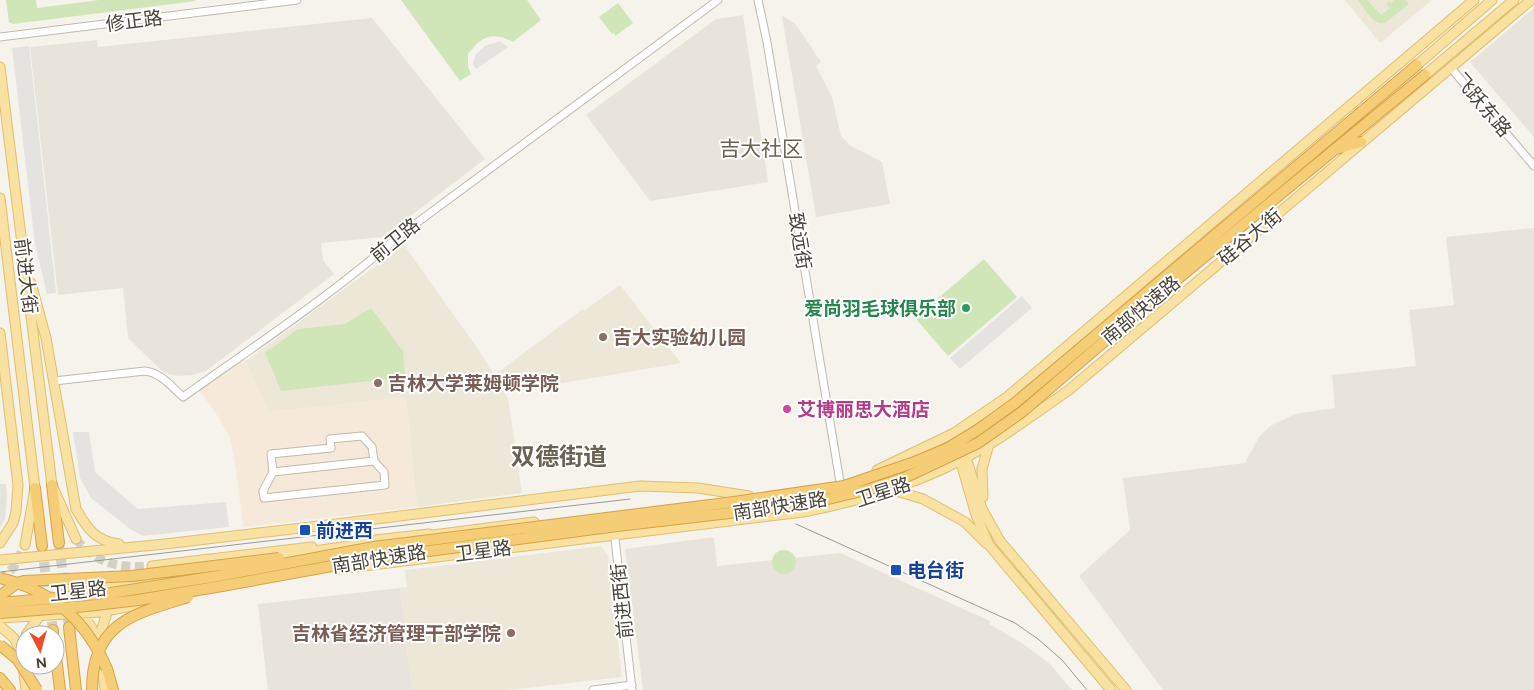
<svg xmlns="http://www.w3.org/2000/svg" width="1534" height="690" viewBox="0 0 1534 690" font-family="Figtree,'Noto Sans SC',sans-serif">
  <style>
    .residential { fill: #e9e4db }
    .commercial { fill: #f5ead9 }
    .education { fill: #ede7d7 }
    .green { fill: #d1e6b8 }
    .parking { fill: #e4e3e0 }
    .lines { fill: none; stroke-linecap: round; stroke-linejoin: round }
    .major-tunnel { stroke: #d3d0c8; stroke-width: 9; stroke-dasharray: 9 4.5; stroke-linecap: butt }
    .highway-tunnel { stroke: #d3d0c8; stroke-width: 10; stroke-dasharray: 10 5; stroke-linecap: butt }
    .minor-casing { stroke: #c0baaf; stroke-width: 9 }
    .major-casing { stroke: #debf71; stroke-width: 11 }
    .highway-casing { stroke: #d5a346; stroke-width: 12 }
    .minor { stroke: #fff; stroke-width: 7 }
    .major { stroke: #f9e1a2; stroke-width: 9 }
    .highway { stroke: #f6cd77; stroke-width: 10 }
    .tram { stroke: #9a9a9a; stroke-width: 1 }
    .highway-bridge-casing { stroke: #d5a346; stroke-width: 12; stroke-linecap: butt }
    .highway-bridge { stroke: #f6cd77; stroke-width: 10 }
    .leisure-dot { fill: #2e9e5b; stroke: #fff; stroke-width: 2 }
    .education-dot { fill: #8d6e63; stroke: #fff; stroke-width: 2 }
    .hotel-dot { fill: #d1479c; stroke: #fff; stroke-width: 2 }
    .transit-dot { fill: #1a4fb4; stroke: #fff; stroke-width: 2 }
    .labels { text-anchor: middle; dominant-baseline: central; stroke-width: 4; stroke-linejoin: round; paint-order: stroke }
    .street-label { font-size: 19px; fill: #49443a; stroke: #fff }
    .leisure-label { font-size: 19px; font-weight: bold; fill: #27864d; stroke: #fff; text-anchor: end }
    .education-label { font-size: 19px; font-weight: bold; fill: #785e54; stroke: #fff; text-anchor: start }
    .hotel-label { font-size: 19px; font-weight: bold; fill: #b23c85; stroke: #fff; text-anchor: start }
    .transit-label { font-size: 19px; font-weight: bold; fill: #164399; stroke: #fff; text-anchor: start }
    .quarter-label { font-size: 21px; fill: #6c6252; stroke: #fff }
    .district-label { font-size: 24px; font-weight: bold; fill: #6c6252; stroke: #fff }
  </style>
  <rect width="100%" height="100%" fill="#f5f3ec"/>
  <path class="residential" d="M1534,8V137L1470,62Z
    M743,15L768,182L650,201L586,115L716,19Z
    M782,16L793,22L799,29L821,62L816,66L832,97L841,136L851,146L882,162L890,204L816,217Z
    M372,18L485,159L383,237L321,243L323,260L334,274L206,371L193,375L176,376L163,372L128,338L123,288L58,295L30,47L97,40L98,47Z
    M1534,228V690H1163L1079,576L1130,530L1123,478L1245,463L1259,437L1270,426L1295,414L1335,408L1332,375L1416,366L1409,310L1454,305L1446,237Z
    M714,537L717,566L840,553L990,621L989,624L1022,643L1050,664L1072,690H643L625,549Z
    M400,588L412,690H268L258,604Z"/>
  <path class="commercial" d="M245,358L269,412L406,397L417,507L243,527L236,469L230,438L217,415L199,390Z"/>
  <path class="education" d="M1345,0H1432L1380,43Z
    M404,245L480,352L508,398L522,493L417,507L406,397L269,412L246,361Z
    M620,285L681,363L510,392L497,373L583,309L584,311Z
    M601,546L608,556L622,677L509,690H412L400,588L407,587L405,570Z"/>
  <path class="green" d="M6,0H36L37,8L99,0H194L196,1L13,24L9,22Z
    M401,0H527L541,20L513,42C492,31 482,36 468,54V67L471,74L460,81Z
    M1358,0H1367L1381,15L1390,8L1386,4L1389,1L1391,3L1394,0H1405L1409,4L1385,23C1374,26 1364,8 1358,0Z
    M618,3L633,23L615,36L614,33L612,34L599,17Z
    M984,259L1017,297L948,356L915,318Z
    M371,308L403,351L405,377L281,391L265,353L298,329L345,324Z
    M772 562a12 12 0 1 1 24 0a12 12 0 1 1-24 0Z"/>
  <path class="parking" d="M500,41L508,47L476,69L473,64L476,54L485,46Z
    M29,46L56,293L47,294L35,244L12,48Z
    M1022,296L1032,308L960,369L950,358Z
    M73,432H89L95,472L138,509L226,502L229,527L143,536L130,529L91,498L80,478Z
    M0,484H6L7,498L5,519L0,528Z"/>
  <g class="lines">
    <path class="major-tunnel" d="M76,539C97,565 120,568 152,566
      M0,580L14,567L25,545"/>
    <path class="highway-tunnel" d="M59,543L69,627
      M42,547L53,630"/>
    <g class="minor-casing">
      <path id="minor" d="M758,0L767,42L840,482
        M0,37L297,0
        M1451,68L1534,166
        M54,381L145,371C161,373 171,386 183,397C256,345 332,295 399,236L718,0
        M374,461L384,472L385,485L264,498L263,491L273,472Z
        M273,472L271,454L331,448L330,439L362,436L372,447L374,461
        M614,530L632,690
        M593,690L632,685"/>
    </g>
    <g class="major-casing">
      <path id="major" d="M1417,65L1492,0
        M0,67L52,485L76,539
        M1425,75L1514,0
        M0,198L35,488L25,545
        M31,283L46,338L76,509C87,528 95,541 119,544
        M0,333L18,485L16,512L13,523L0,543
        M964,451L982,509L1000,541L1126,690
        M959,456L976,515L989,545L1111,690
        M877,470L954,433L1007,397L1474,0
        M893,490L923,499L965,522L986,543
        M983,497L982,469L989,444
        M425,536L534,522
        M357,542L429,534
        M0,560L165,544L344,523L640,486L698,488L749,496
        M272,560L321,550L363,544
        M152,566L312,547
        M339,569L803,512C871,499 930,480 990,444C1017,427 1043,408 1069,390L1531,0
        M206,573L235,568
        M90,590L186,576
        M68,592L92,628L99,650
        M0,618L100,612L149,603
        M0,626L14,638L22,655
        M26,635L41,614
        M25,638L22,656L26,690
        M101,647L102,628L108,610
        M102,665L105,690"/>
    </g>
    <g class="highway-casing">
      <path id="highway" d="M1336,149L1361,142
        M1164,278L1417,65
        M1169,286L1425,75
        M52,485L59,543
        M35,488L42,546
        M69,627L76,690
        M53,630V635
        M55,648L60,690
        M107,669L113,690
        M0,678L10,690"/>
    </g>
    <use href="#minor" class="minor"/>
    <use href="#major" class="major"/>
    <use href="#highway" class="highway"/>
    <path class="tram" d="M796,524L1015,623L1038,639L1062,660L1087,690
      M0,572L630,499"/>
    <g class="highway-bridge-casing">
      <path id="highway-bridge" d="M0,578C52,590 86,620 107,669
        M0,596L17,583L24,581L132,576L279,558
        M0,603L111,593L218,576L374,547L734,502L844,486L912,463L948,448L976,431L1015,403L1164,278
        M0,613L87,606L138,600L222,586L376,558L617,526L807,504L870,489L904,478L978,443L1022,412L1169,286
        M0,645L18,660L37,690
        M92,690C92,622 134,614 188,597"/>
    </g>
    <use href="#highway-bridge" class="highway-bridge"/>
  </g>
  <circle class="leisure-dot" cx="966" cy="308" r="5"/>
  <g class="education-dot">
    <circle cx="603" cy="337" r="5"/>
    <circle cx="378" cy="383" r="5"/>
    <circle cx="511" cy="633" r="5"/>
  </g>
  <circle class="hotel-dot" cx="787" cy="409" r="5"/>
  <g class="transit-dot">
    <rect x="299" y="524" width="12" height="12" rx="2.5"/>
    <rect x="890" y="564" width="12" height="12" rx="2.5"/>
  </g>
  <g class="labels">
    <g class="street-label">
      <text transform="translate(134 21) rotate(-7)">修正路</text>
      <text transform="translate(1483 105) rotate(50)">飞跃东路</text>
      <text transform="translate(1250 237) rotate(-40)">硅谷大街</text>
      <text transform="translate(395 240) rotate(-39)">前卫路</text>
      <text transform="translate(800 241) rotate(81)">致远街</text>
      <text transform="translate(26 276) rotate(83)">前进大街</text>
      <text transform="translate(1141 310) rotate(-40)">南部快速路</text>
      <text transform="translate(883 492) rotate(-18)">卫星路</text>
      <text transform="translate(780 506) rotate(-9)">南部快速路</text>
      <text transform="translate(483 551) rotate(-7)">卫星路</text>
      <text transform="translate(379 559) rotate(-9)">南部快速路</text>
      <text transform="translate(78 591) rotate(-6)">卫星路</text>
      <text transform="translate(622 601) rotate(-96)">前进西街</text>
    </g>
    <g class="leisure-label">
      <text x="956" y="308">爱尚羽毛球俱乐部</text>
    </g>
    <g class="education-label">
      <text x="613" y="337">吉大实验幼儿园</text>
      <text x="388" y="383">吉林大学莱姆顿学院</text>
      <text x="501" y="633" text-anchor="end">吉林省经济管理干部学院</text>
    </g>
    <g class="hotel-label">
      <text x="797" y="409">艾博丽思大酒店</text>
    </g>
    <g class="transit-label">
      <text x="316" y="530">前进西</text>
      <text x="907" y="570">电台街</text>
    </g>
    <g class="quarter-label">
      <text x="761" y="148">吉大社区</text>
    </g>
    <g class="district-label">
      <text x="559" y="456">双德街道</text>
    </g>
  </g>
  <g transform="translate(40 650) rotate(174)"><circle r="24" fill="#ffffff" stroke="#b6b4b0"/>
  <path d="M0-4L9 19L0 12L-9 19Z" fill="#ee4b2a"/>
  <text y="-8" font-size="14" font-weight="bold" text-anchor="middle" fill="#49443a">N</text>
  </g>
</svg>
